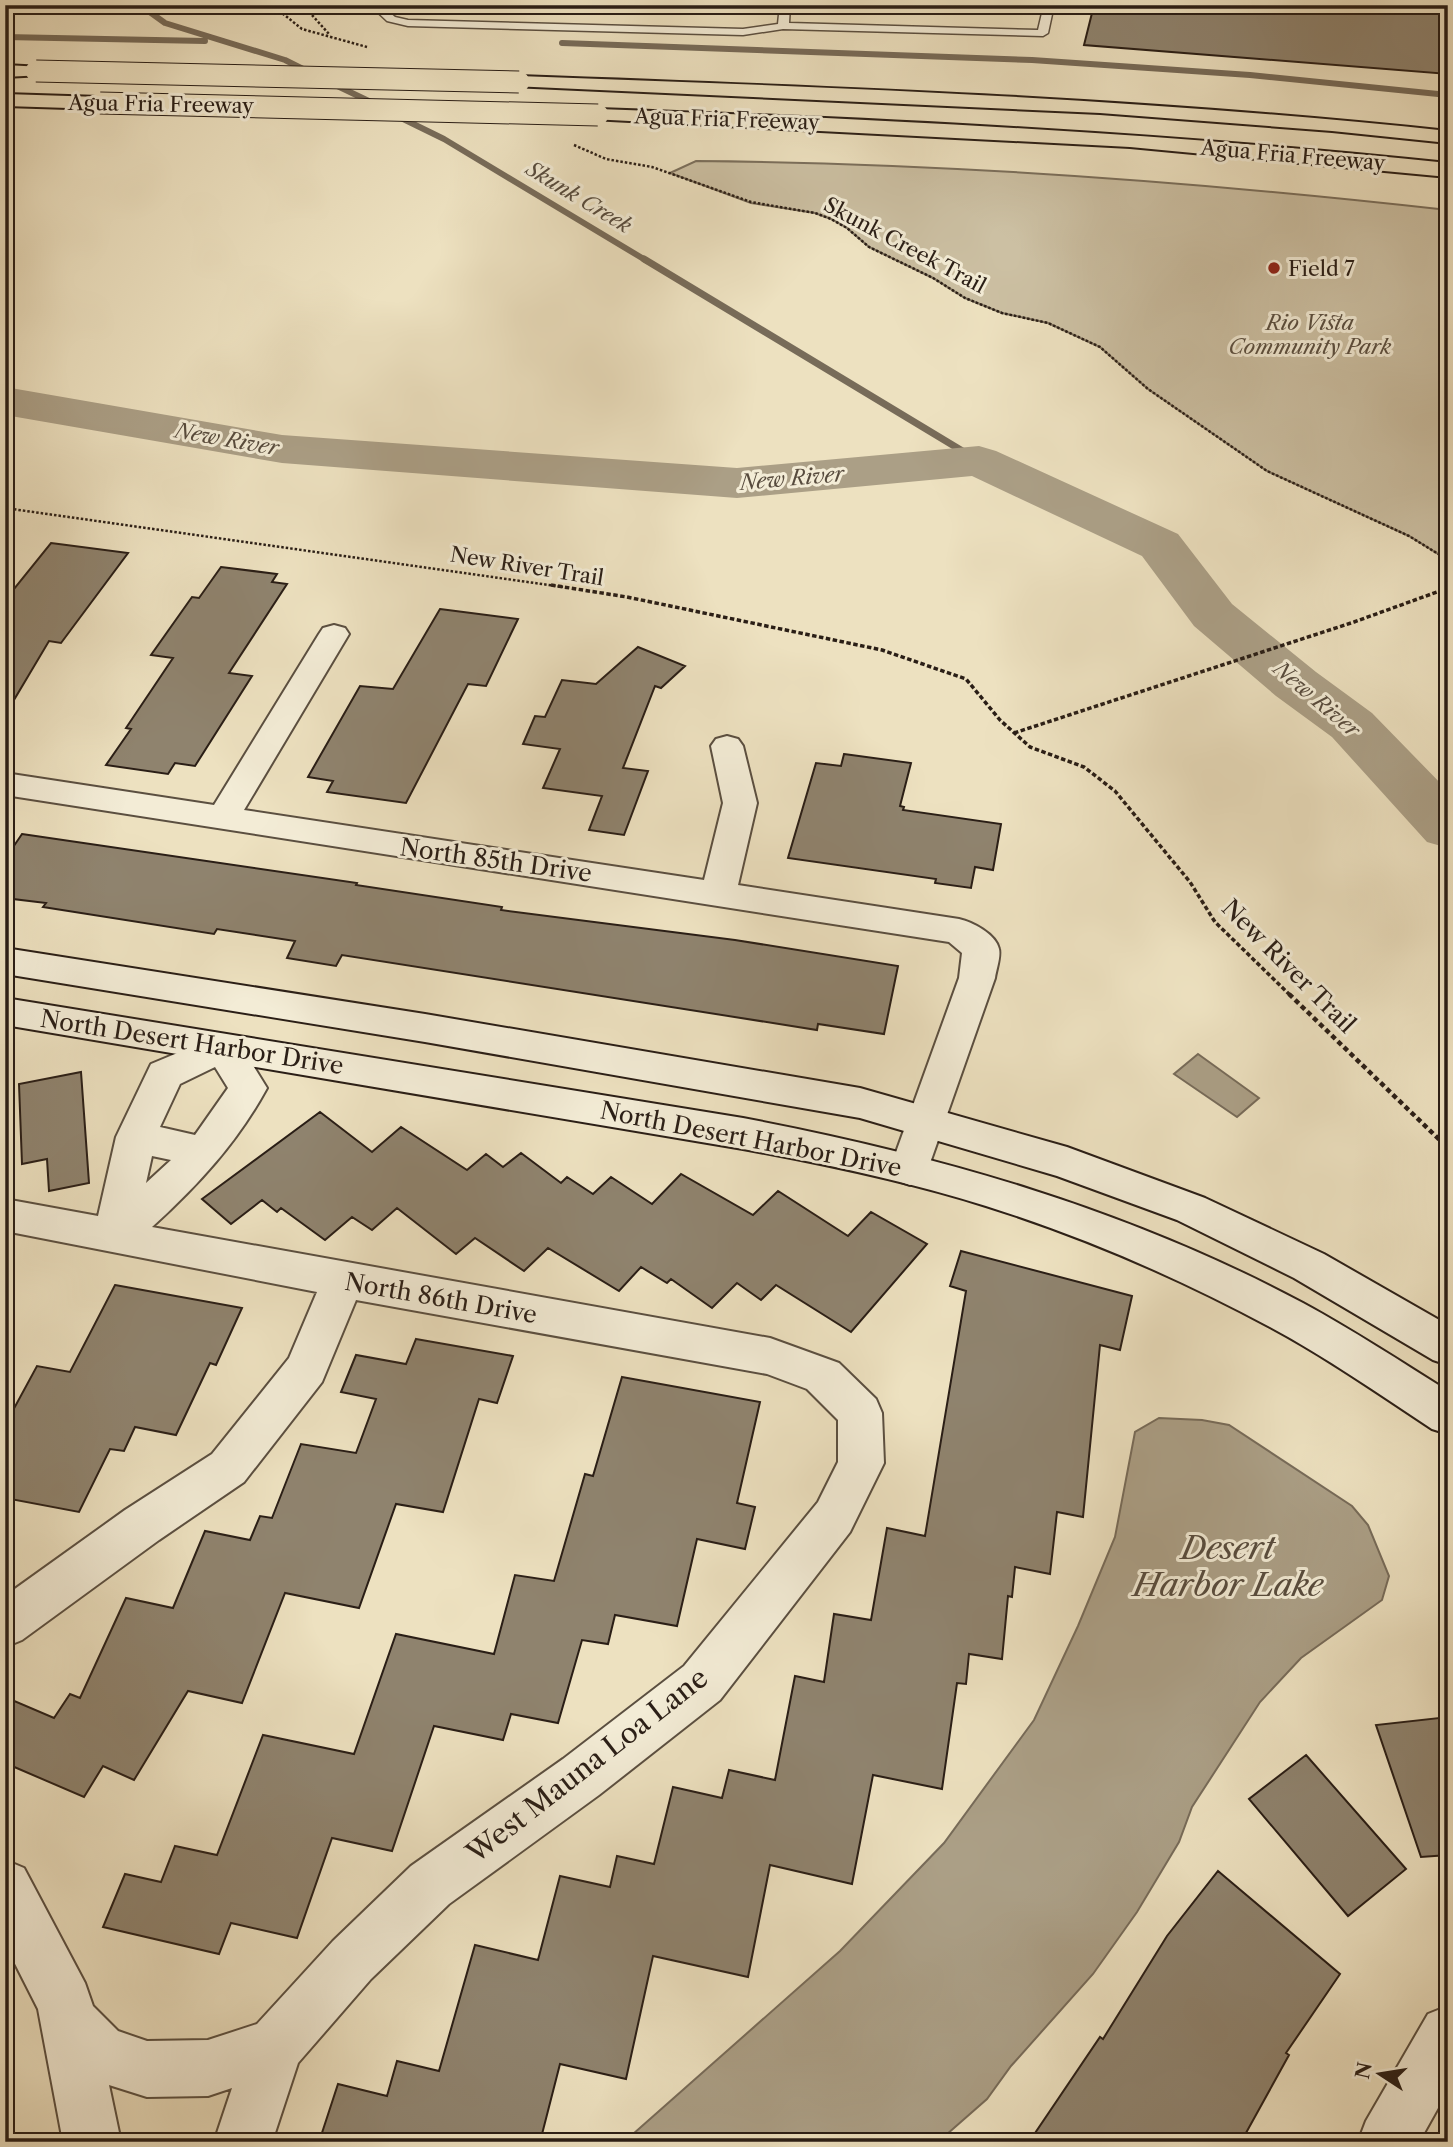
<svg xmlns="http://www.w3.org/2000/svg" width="1453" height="2147" viewBox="0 0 1453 2147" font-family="'Libre Caslon Text',serif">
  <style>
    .green { fill: #ccc0a3; stroke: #7b6f5c; stroke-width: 2 }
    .water { fill: #ab9f86; stroke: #776b59; stroke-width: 2 }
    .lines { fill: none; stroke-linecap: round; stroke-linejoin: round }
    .stream-far1 { stroke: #776b59; stroke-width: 6 }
    .stream { stroke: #776b59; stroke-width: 7 }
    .river { fill: #ab9f86; fill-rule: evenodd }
    .building { fill: #8f836e; stroke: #2a1e16; stroke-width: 2 }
    .lane-casing { stroke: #5b4f40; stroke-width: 3 }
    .street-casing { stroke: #5b4f40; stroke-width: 4 }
    .secondary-casing { stroke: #2a1e16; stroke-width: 4 }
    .highway-casing { stroke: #2a1e16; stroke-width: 4 }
    .path-far2 { stroke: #2a1e16; stroke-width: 2.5; stroke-dasharray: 2.5 2; stroke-linecap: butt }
    .path-far1 { stroke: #2a1e16; stroke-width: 3.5; stroke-dasharray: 4.5 2.5; stroke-linecap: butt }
    .path { stroke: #2a1e16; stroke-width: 4.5; stroke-dasharray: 5 3.5; stroke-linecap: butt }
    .lane { fill: #f3ecd6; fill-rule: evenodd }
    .street { fill: #f3ecd6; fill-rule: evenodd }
    .secondary { fill: #f3ecd6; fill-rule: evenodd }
    .highway { fill: #ede1c0; fill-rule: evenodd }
    .highway-bridge-casing { stroke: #2a1e16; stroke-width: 23; stroke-linecap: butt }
    .highway-bridge { stroke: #ede1c0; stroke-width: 21 }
    .poi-dot { fill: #8f2418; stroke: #f3ecd6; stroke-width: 2.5 }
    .labels { text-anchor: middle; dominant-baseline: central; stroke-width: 6; stroke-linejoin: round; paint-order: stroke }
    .far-street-label { font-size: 21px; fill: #2a1e16; stroke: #f3ecd6 }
    .far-water-label { font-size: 21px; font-style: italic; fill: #574b3d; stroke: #f3ecd6 }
    .far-poi-label { font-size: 21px; fill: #2a1e16; stroke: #f3ecd6; text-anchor: start }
    .far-park-label { font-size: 21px; font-style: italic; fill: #5b4f40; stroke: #f3ecd6 }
    .street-label { font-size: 24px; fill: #2a1e16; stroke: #f3ecd6 }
    .near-street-label { font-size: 28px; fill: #2a1e16; stroke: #f3ecd6 }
    .near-water-label { font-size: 32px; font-style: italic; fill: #574b3d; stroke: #f3ecd6 }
  </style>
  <rect width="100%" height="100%" fill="#ede1c0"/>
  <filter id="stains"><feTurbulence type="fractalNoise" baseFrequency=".00286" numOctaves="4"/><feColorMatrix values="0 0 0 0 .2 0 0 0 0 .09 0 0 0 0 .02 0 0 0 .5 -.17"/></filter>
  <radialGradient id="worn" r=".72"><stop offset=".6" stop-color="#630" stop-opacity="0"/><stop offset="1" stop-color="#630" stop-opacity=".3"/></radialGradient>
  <path class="green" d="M696,161C947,163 1199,182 1448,210V560L1409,536L1267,471L1148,389L1100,347L1048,323L1002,313L965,298L933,278L869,247L847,228L831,219L815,213L751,203L670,173Z"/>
  <path class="water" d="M1198,1054L1259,1098L1237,1117L1174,1074Z
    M1159,1418L1202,1420L1229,1425L1352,1506L1368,1525L1389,1576L1382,1600L1301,1658L1260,1702L1192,1807L1179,1842L1137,1912L1093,1974L1011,2066L987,2099L938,2142H624L840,1951L944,1843L1034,1720L1078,1626L1115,1537L1135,1432Z"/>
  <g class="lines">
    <path class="stream-far1" d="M140,5L165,23L285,60L309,72
      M5,37L205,41
      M562,43L1032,60L1250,75L1448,95
      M329,82L375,104
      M395,115L444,139L647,261"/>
    <path class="stream" d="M644,259L979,461"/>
    <path class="river" d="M5,387L282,435L737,468L979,446L996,451L1178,534L1232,604L1316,672L1372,713L1448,791V848L1427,842L1332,737L1276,696L1194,626L1142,556L972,476L737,498L282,463L5,415Z"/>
  </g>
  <path class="building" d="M1094,5H1448V74L1084,45Z
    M51,543L128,553L61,643L49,641L5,715V600Z
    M221,567L277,574L272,582L287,584L229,673L252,676L195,766L175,763L168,774L106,765L131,729L126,728L173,658L151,655L192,597L199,598Z
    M440,609L518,619L486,686L468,684L406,803L327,792L333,781L308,777L360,686L393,689Z
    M638,647L685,666L661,688L655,686L623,768L648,771L624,835L589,830L602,796L543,788L560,749L523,744L535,716L545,717L562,680L596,684Z
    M844,754L911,763L900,806L904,807L903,810L1001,824L993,870L975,867L971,888L935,883L936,879L788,858L816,763L841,766Z
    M22,834L357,883L356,885L502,907L501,910L735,940L898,966L884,1034L818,1024L817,1030L342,955L336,966L287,958L295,941L217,929L214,934L43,907L46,903L5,898V859Z
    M81,1072L89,1183L49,1191L47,1159L22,1164L19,1084Z
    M320,1112L372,1152L401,1127L467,1170L486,1154L503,1167L521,1153L561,1183L567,1177L593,1194L611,1177L652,1204L681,1174L753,1215L778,1191L848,1236L871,1212L927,1244L851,1332L776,1285L761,1300L737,1283L712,1308L671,1279L667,1283L641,1267L619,1291L548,1248L524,1271L475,1238L456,1254L397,1208L372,1230L352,1217L325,1240L281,1208L277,1212L262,1200L231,1224L202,1199Z
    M961,1251L1132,1296L1120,1350L1100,1345L1083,1517L1057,1512L1050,1574L1015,1567L1012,1597L1008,1596L1002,1659L969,1654L966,1684L957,1683L942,1789L873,1775L852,1884L770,1865L748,1977L653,1956L626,2079L560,2064L540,2142H319L338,2084L387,2096L397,2061L439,2071L475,1945L538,1960L560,1876L610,1887L617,1856L654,1864L673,1787L722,1798L729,1770L775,1780L795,1676L824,1682L834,1614L871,1620L887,1528L925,1536L966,1291L950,1286Z
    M115,1285L242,1308L216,1365L210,1363L176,1435L135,1427L124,1451L110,1449L79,1512L5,1498V1425L37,1366L70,1372Z
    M416,1339L513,1356L497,1403L479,1399L443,1512L396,1504L359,1608L285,1593L242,1703L188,1691L134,1780L103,1766L84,1797L5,1763V1697L54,1718L70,1694L80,1698L126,1598L173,1608L205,1531L250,1540L260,1516L272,1518L301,1444L356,1453L376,1399L341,1392L356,1355L406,1364Z
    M622,1377L760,1402L737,1503L755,1507L745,1549L697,1539L677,1626L615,1615L608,1644L582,1640L558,1723L511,1714L503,1740L434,1726L392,1851L332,1838L297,1938L231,1923L219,1954L103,1927L125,1874L161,1882L175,1846L217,1855L263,1735L354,1754L396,1634L494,1654L515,1575L554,1581L585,1474L593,1476Z
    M1448,1717V1855L1421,1857L1376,1725Z
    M1306,1755L1406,1869L1348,1916L1249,1799Z
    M1218,1871L1340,1974L1286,2053L1289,2055L1241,2142H1029L1100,2037L1103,2039L1167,1936Z"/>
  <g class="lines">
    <g class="lane-casing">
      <path id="lane" d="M370,5H381L395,17L408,20L743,29L778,24L780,5H790L789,23L1038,30L1042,13L850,8L845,5H1054L1048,33L1043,36L783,29L743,35L408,26L387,21Z"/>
    </g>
    <g class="street-casing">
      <path id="street" d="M334,625L345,628L349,634L244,810L704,880L723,803L711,746L716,739L727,736L738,739L743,746L757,803L738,885L959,919C972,922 996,934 999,949C1001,957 996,970 995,978L924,1180L910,1185L896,1180L890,1169L959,978L962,953L949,942L5,795V773L214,805L319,634L323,628Z
        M223,1034L236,1038L267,1088C237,1143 198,1185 152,1227L770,1338L839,1363L876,1399L882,1413L884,1463L850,1532L720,1700L599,1795L449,1904L371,1979L298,2063L272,2142H214L232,2088L208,2096L147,2097L109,2085L121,2142H63L38,2009L5,1944V1860L24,1868L85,1983L93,2006L118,2031L147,2041L208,2040L257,2024L333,1941L411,1866L563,1759L684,1666L818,1502L838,1462V1420L807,1389L767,1374L356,1300L322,1382L244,1482L159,1540L22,1640L5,1647V1596L125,1510L212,1454L289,1358L317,1292L5,1231V1199L98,1216L116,1137L151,1064ZM215,1067L228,1088L195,1135L160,1127L180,1084ZM152,1156L171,1160L146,1183Z
        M1448,2006V2090L1419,2142H1358L1366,2121L1428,2014Z"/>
    </g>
    <g class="secondary-casing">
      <path id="secondary" d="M5,948L425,1014L860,1088L1067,1147L1205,1198L1324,1254L1448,1325V1365L1433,1360L1294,1278L1177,1220L1057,1176L860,1118L425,1042L5,974Z
        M5,998L743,1118C938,1155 1127,1209 1303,1303C1353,1330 1400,1361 1448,1391V1434L1432,1429C1379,1394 1326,1357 1270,1327C1179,1278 1084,1237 986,1206C907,1181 825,1164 743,1149L5,1025Z"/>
    </g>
    <g class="highway-casing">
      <path id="highway" d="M5,65L43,67L46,71L43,75L5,77Z
        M519,76C829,87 1139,98 1448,131V143L1332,131L1100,113L512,86L509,82L512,78Z
        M5,94L100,97L107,99L110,103L107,107L100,109L5,106Z
        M598,109C882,119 1165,133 1448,163V177L1130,147L591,119L588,115L591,111Z"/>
    </g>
    <path class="path-far2" d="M272,5L302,29L367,47
      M303,5L329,34
      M574,145L606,159L652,167L751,202L815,213L831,219L847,228L869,247L933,278L965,298L1002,313L1048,323L1100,347L1148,389L1267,471L1409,536L1448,560
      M5,508L563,587"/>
    <path class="path-far1" d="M551,585L627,597L882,650L966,679L1000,720L1030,747L1084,767L1115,791L1190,882L1215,922L1291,996
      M1014,733L1354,622L1448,588"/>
    <path class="path" d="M1289,994L1448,1148"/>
    <use href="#lane" class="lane"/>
    <use href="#street" class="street"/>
    <use href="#secondary" class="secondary"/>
    <use href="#highway" class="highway"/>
    <g class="highway-bridge-casing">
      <path id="highway-bridge" d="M36,71L519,82
        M100,103L598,115"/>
    </g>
    <use href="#highway-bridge" class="highway-bridge"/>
  </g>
  <circle class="poi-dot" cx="1274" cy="268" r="7"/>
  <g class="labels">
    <g class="far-street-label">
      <text transform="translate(161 104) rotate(1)">Agua Fria Freeway</text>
      <text transform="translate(727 119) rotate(2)">Agua Fria Freeway</text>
      <text transform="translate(1293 155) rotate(5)">Agua Fria Freeway</text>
      <text transform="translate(905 245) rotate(28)">Skunk Creek Trail</text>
      <text transform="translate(527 566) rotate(9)">New River Trail</text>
    </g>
    <g class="far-water-label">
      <text transform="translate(579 197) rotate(31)">Skunk Creek</text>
      <text transform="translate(227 439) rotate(10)">New River</text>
      <text transform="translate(792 478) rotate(-5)">New River</text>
      <text transform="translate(1317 699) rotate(40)">New River</text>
    </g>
    <g class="far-poi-label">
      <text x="1288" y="268">Field 7</text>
    </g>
    <g class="far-park-label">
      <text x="1310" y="322">Rio Vista<tspan x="1310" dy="24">Community Park</tspan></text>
    </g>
    <g class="street-label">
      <text transform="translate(496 860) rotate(8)">North 85th Drive</text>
      <text transform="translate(1289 966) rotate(45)">New River Trail</text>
      <text transform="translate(192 1042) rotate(9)">North Desert Harbor Drive</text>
      <text transform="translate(751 1139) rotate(11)">North Desert Harbor Drive</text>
      <text transform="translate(441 1298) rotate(10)">North 86th Drive</text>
    </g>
    <g class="near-street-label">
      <text transform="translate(587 1765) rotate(-38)">West Mauna Loa Lane</text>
    </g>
    <g class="near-water-label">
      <text x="1228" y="1547">Desert<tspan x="1228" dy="37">Harbor Lake</tspan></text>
    </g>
  </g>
  <rect width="1453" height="2147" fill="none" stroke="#ede1c0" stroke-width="28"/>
  <rect x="7" y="7" width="1439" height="2133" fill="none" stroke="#2a1e16" stroke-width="3.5"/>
  <rect x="14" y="14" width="1425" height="2119" fill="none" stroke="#2a1e16" stroke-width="2"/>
  <g transform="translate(1380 2074) rotate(282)" stroke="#f3ecd6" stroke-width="5" paint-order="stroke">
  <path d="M0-5L12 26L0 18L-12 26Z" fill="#2a1e16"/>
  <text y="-10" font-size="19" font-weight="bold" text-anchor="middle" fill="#2a1e16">N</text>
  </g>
  <rect width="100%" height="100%" filter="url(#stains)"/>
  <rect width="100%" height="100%" fill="url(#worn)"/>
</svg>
